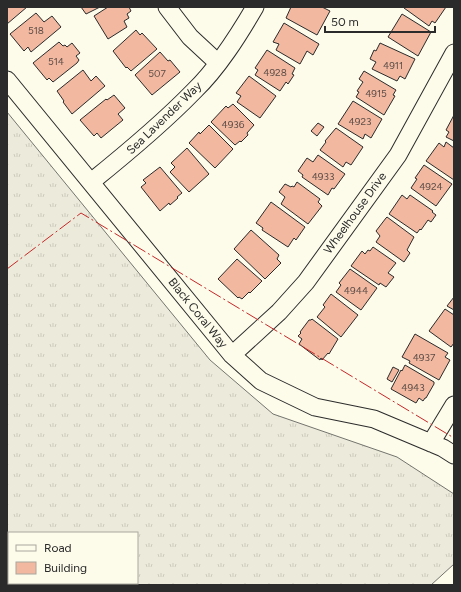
<svg xmlns="http://www.w3.org/2000/svg" width="461" height="592" viewBox="0 0 461 592" font-family="Figtree,sans-serif">
  <style>
    .grass { fill: url(#grass-tufts); stroke: #74746e; fill-rule: evenodd }
    .building { fill: #f2b8a0; stroke: #2b2b2b }
    .lines { fill: none; stroke-linecap: round; stroke-linejoin: round }
    .minor-casing { stroke: #2b2b2b; stroke-width: 19 }
    .minor { stroke: #fdfbea; stroke-width: 17 }
    .power { stroke: #c62828; stroke-width: 1; stroke-dasharray: 14 3 2 3; stroke-linecap: butt }
    .labels { text-anchor: middle; dominant-baseline: central; stroke-width: 3; stroke-linejoin: round; paint-order: stroke }
    .number-label { font-size: 10px; fill: #5d4e48 }
    .street-label { font-size: 12px; fill: #2b2b2b; stroke: #fdfbea }
  </style>
  <defs>
    <pattern id="grass-tufts" width="24" height="20" patternUnits="userSpaceOnUse"><rect width="24" height="20" fill="#ecebdb"/><path d="M3 7l-1-3M5 7V3M7 7l1-3M15 17l-1-3M17 17v-4M19 17l1-3" fill="none" stroke="#cbcabc"/></pattern>
  </defs>
  <rect width="100%" height="100%" fill="#fdfbea"/>
  <path class="grass" d="M7,112L210,360L273,414L397,457L454,494V564L431,585H7ZM9,533H137V583H9Z"/>
  <path class="building" d="M7,7H27L7,24Z
    M81,7H100L86,14Z
    M108,7H129L131,11L127,14L129,18L124,21L127,27L108,39L94,16Z
    M291,7H322L330,11L317,35L286,18Z
    M405,7H446L435,23L432,21L429,26L404,8Z
    M36,13L44,22L52,16L61,27L31,52L28,47L24,51L10,34Z
    M402,14L431,32L418,56L388,37Z
    M284,23L319,44L313,55L307,51L300,64L276,50L279,44L273,42Z
    M136,30L140,35L142,33L157,49L131,71L127,67L126,68L113,51Z
    M59,42L63,46L65,45L67,47L72,43L80,53L76,56L79,60L77,63L53,82L49,78L47,80L33,63Z
    M380,43L415,59L405,79L400,76L397,81L372,69L376,62L370,59L374,50L376,51Z
    M267,50L295,68L292,74L294,75L288,84L286,82L280,91L255,75L258,70L255,68Z
    M160,52L168,61L170,60L180,72L152,95L135,75Z
    M83,70L91,81L96,76L105,86L72,114L63,102L64,101L57,91Z
    M364,71L396,90L393,95L395,96L384,115L356,97L359,92L357,91L363,82L359,79Z
    M249,76L276,96L260,118L237,102L241,96L236,93Z
    M114,95L125,108L118,114L123,120L101,138L97,133L94,136L80,120L106,99L107,100Z
    M353,101L382,119L371,138L365,134L363,139L338,124Z
    M233,104L254,125L247,133L248,135L241,142L240,141L235,145L211,122L226,106L228,108Z
    M454,115V141L446,137L449,132L446,130Z
    M318,123L324,127L317,136L311,131Z
    M209,125L233,149L215,168L189,143L199,132L200,134Z
    M336,128L363,147L351,165L346,162L343,167L320,150L326,142L325,141Z
    M446,142L454,148V180L426,161L439,143L444,147Z
    M187,148L209,174L189,192L170,172L175,167L171,163Z
    M318,155L345,174L334,189L332,188L328,195L302,177L303,175L298,171L307,158L313,162Z
    M424,165L452,184L436,206L411,188L417,179L415,178Z
    M160,167L182,193L177,197L178,198L170,205L169,203L160,211L141,187L146,183L143,180Z
    M297,182L320,199L318,202L322,206L308,224L281,204L285,197L279,192L285,184L291,187L292,186L294,187Z
    M402,195L407,199L410,195L433,211L432,212L436,215L431,222L428,220L421,230L420,229L417,233L389,214Z
    M271,202L305,227L296,240L294,238L288,247L262,230L263,228L256,223Z
    M387,217L414,237L407,250L410,253L404,262L376,242L380,236L376,231L386,218Z
    M251,230L279,255L277,259L281,263L265,279L234,249Z
    M373,247L396,263L388,273L394,277L386,287L380,283L379,285L351,266L362,251L365,254L368,250L370,251Z
    M237,259L262,281L250,293L249,292L242,299L239,297L238,298L218,279Z
    M350,269L377,288L361,310L336,292L341,285L339,283Z
    M331,294L358,315L341,337L317,317L325,307L323,305Z
    M454,297V310L447,306Z
    M445,309L454,315V343L451,347L429,331Z
    M312,319L338,339L329,354L328,353L322,360L321,358L320,360L299,344L302,339L298,336L301,333L300,332L309,320H311Z
    M415,334L448,353L445,357L450,360L439,380L409,363L410,361L402,357Z
    M405,365L434,382V384L426,398H425L423,401L419,398L416,403L391,389L401,370L402,371Z
    M393,367L399,370L392,382L387,379Z"/>
  <g class="lines">
    <g class="minor-casing">
      <path id="minor" d="M167,7L190,37L218,63
        M7,80L232,355L261,381L315,407L374,419L443,448L454,455
        M91,182C127,153 162,124 194,91C218,68 238,36 255,7
        M232,355L279,312L306,282L398,155L454,53
        M431,443L454,405"/>
    </g>
    <use href="#minor" class="minor"/>
    <path class="power" d="M7,269L81,213L454,438"/>
  </g>
  <g class="labels">
    <g class="number-label">
      <text x="36" y="30">518</text>
      <text x="56" y="61">514</text>
      <text x="393" y="65">4911</text>
      <text x="275" y="72">4928</text>
      <text x="157" y="73">507</text>
      <text x="376" y="93">4915</text>
      <text x="360" y="121">4923</text>
      <text x="233" y="124">4936</text>
      <text x="323" y="176">4933</text>
      <text x="431" y="186">4924</text>
      <text x="356" y="290">4944</text>
      <text x="424" y="357">4937</text>
      <text x="413" y="387">4943</text>
    </g>
    <g class="street-label">
      <text transform="translate(164 118) rotate(-44)">Sea Lavender Way</text>
      <text transform="translate(355 213) rotate(-54)">Wheelhouse Drive</text>
      <text transform="translate(198 313) rotate(51)">Black Coral Way</text>
    </g>
  </g>
  <rect width="461" height="592" fill="none" stroke="#2b2b2b" stroke-width="16"/>
  <rect x="8" y="532" width="130" height="52" fill="#fdfbea" stroke="#a9a89e"/>
  <rect x="16" y="545" width="20" height="6" fill="#fdfbea" stroke="#a9a89e"/>
  <text x="44" y="552" font-size="12" fill="#2b2b2b">Road</text>
  <rect x="16" y="562" width="20" height="12" fill="#f2b8a0" stroke="#a9a89e"/>
  <text x="44" y="572" font-size="12" fill="#2b2b2b">Building</text>
  <path d="M325 26v6h110v-6" fill="none" stroke="#2b2b2b" stroke-width="2"/>
  <text x="331" y="26" font-size="12" fill="#2b2b2b" stroke="#fdfbea" stroke-width="3" paint-order="stroke">50 m</text>
</svg>
